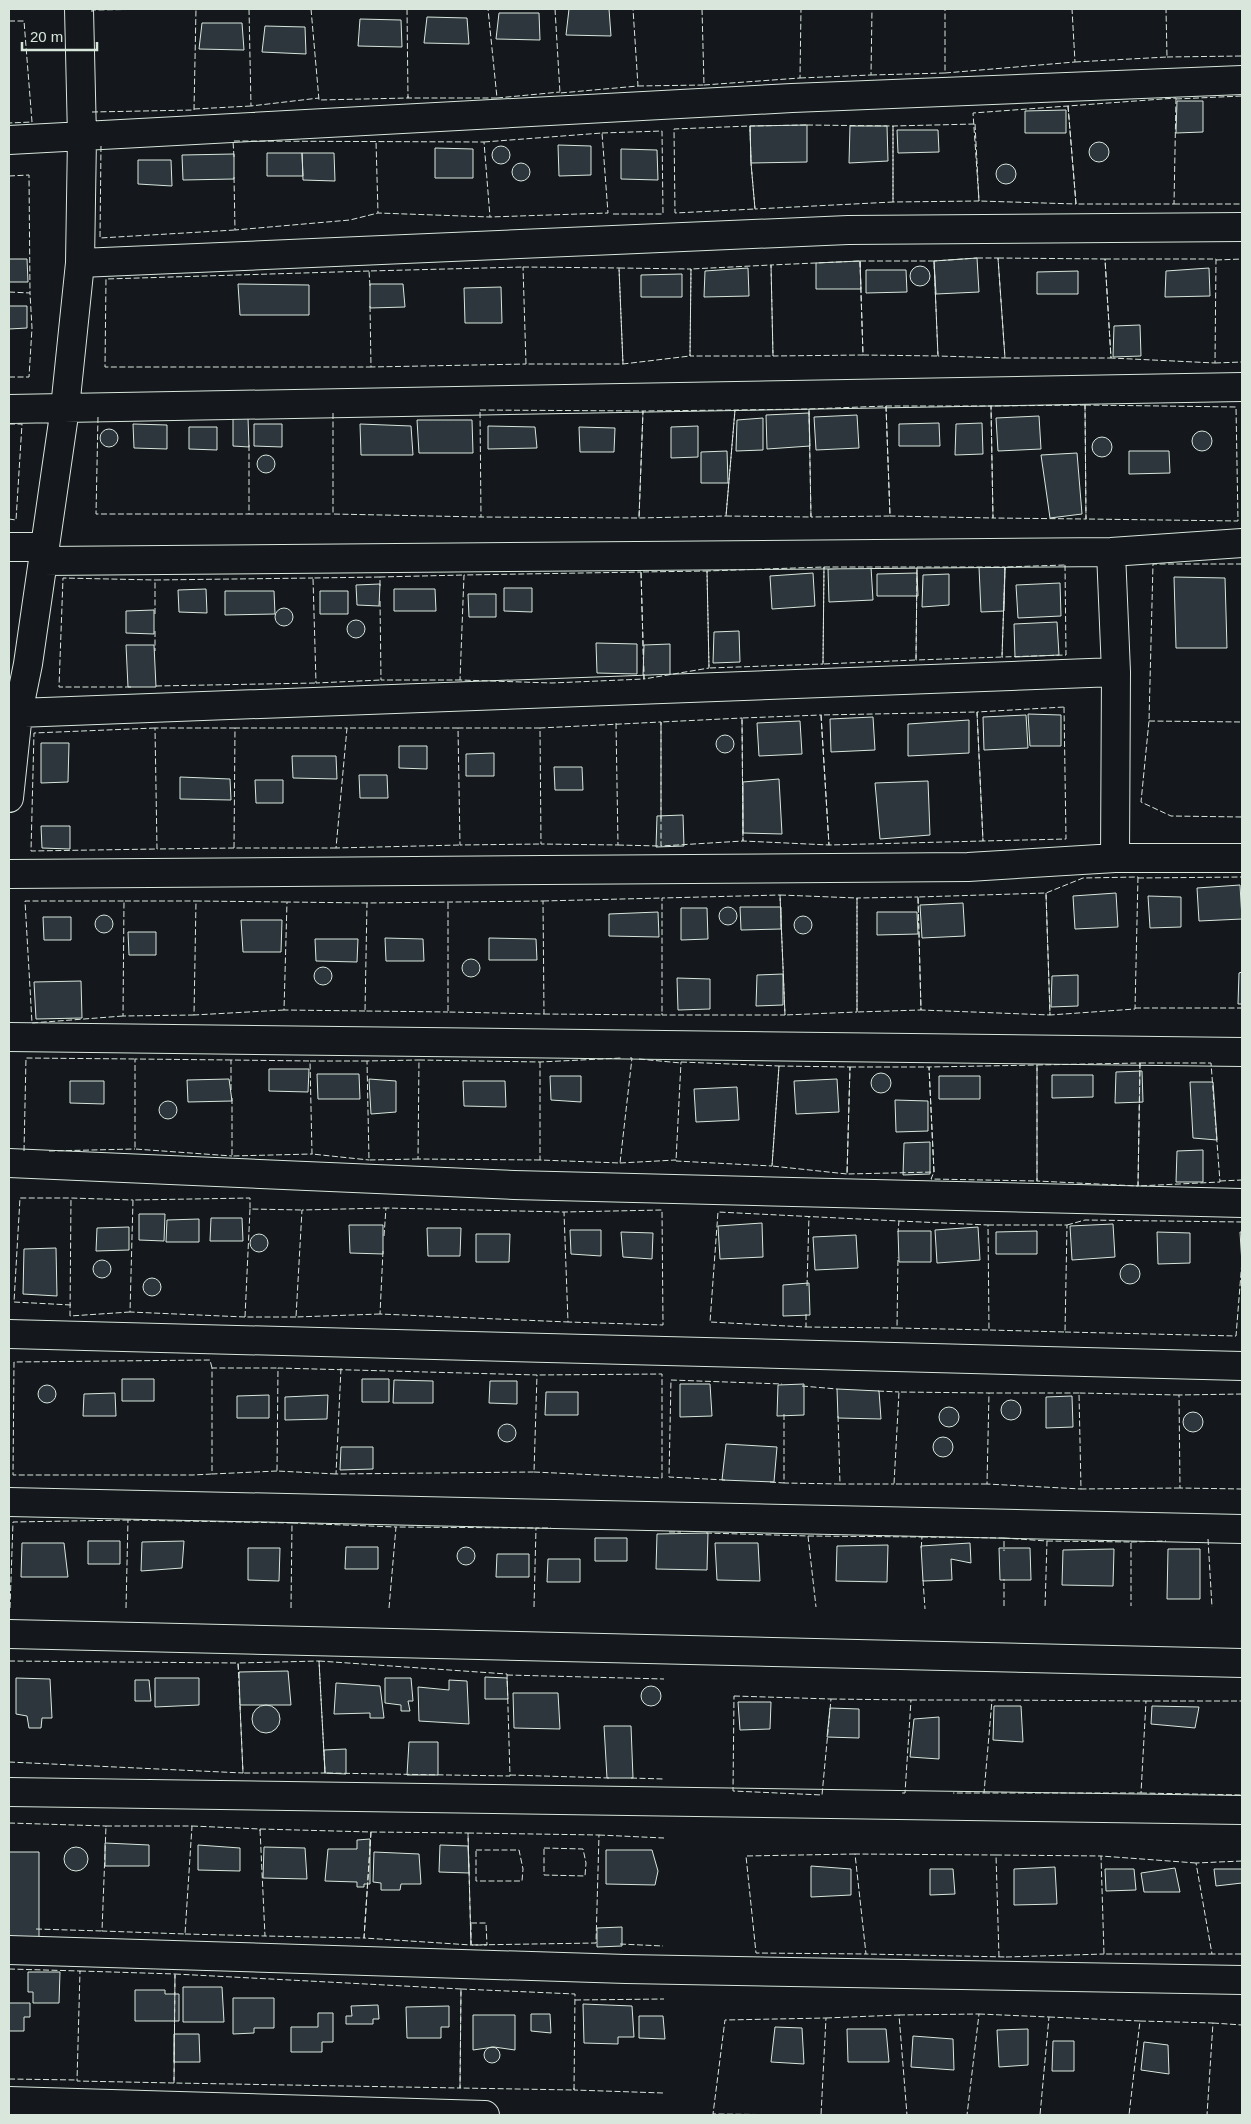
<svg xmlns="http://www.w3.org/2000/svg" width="1251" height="2124" viewBox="0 0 1251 2124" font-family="Arial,sans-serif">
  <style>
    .building { fill: #2c363c; stroke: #d8e6dc }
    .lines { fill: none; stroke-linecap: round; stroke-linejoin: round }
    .minor-casing { stroke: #d8e6dc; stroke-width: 30 }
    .minor { stroke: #14181c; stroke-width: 28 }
    .fence { stroke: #d8e6dc; stroke-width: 1; stroke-dasharray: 6 2.5; stroke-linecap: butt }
  </style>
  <rect width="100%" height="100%" fill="#14181c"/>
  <path class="building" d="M569,9H609L611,36L566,35Z
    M499,13H539L540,40L496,39Z
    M427,17L467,18L469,44L424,43Z
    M360,19L401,20L402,47L358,46Z
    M202,23H242L244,50L199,49Z
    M265,26L305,27L306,54L262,52Z
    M1177,101H1203V132L1176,133Z
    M1066,110V133H1025V111Z
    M807,125V162L751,163L750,126Z
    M850,126H887L888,161L849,163Z
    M897,130H938L939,152L898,153Z
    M1089 152a10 10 0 1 1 20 0a10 10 0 1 1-20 0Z
    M558,145L591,146V175L559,176Z
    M492 155a9 9 0 1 1 18 0a9 9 0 1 1-18 0Z
    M435,148L473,149V178H435Z
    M621,149L657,150L658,180L621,179Z
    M267,153H302L303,176H267Z
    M302,153H334L335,181L303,180Z
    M234,154V179L183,180L182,155Z
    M138,160H171L172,186L138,184Z
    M512 172a9 9 0 1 1 18 0a9 9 0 1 1-18 0Z
    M996 174a10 10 0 1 1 20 0a10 10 0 1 1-20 0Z
    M977,258L979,292L936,294L934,261Z
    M9,259H27L28,282H9Z
    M860,261L861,289H816V263Z
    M910 276a10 10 0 1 1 20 0a10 10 0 1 1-20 0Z
    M748,268L749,296L704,297L705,271Z
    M1209,268L1210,296L1165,297L1166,271Z
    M866,270H906L907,292L866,293Z
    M1078,271V294H1037V272Z
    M682,274V297H641V275Z
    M238,284L309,285V315H240Z
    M370,284H403L405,307L370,308Z
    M501,287L502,323H465L464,288Z
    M9,306H27V328L9,329Z
    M1140,325L1141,356L1113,357L1114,326Z
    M809,413L810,446L767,449L766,415Z
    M857,415L859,448L816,450L814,417Z
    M1039,416L1041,449L998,451L996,418Z
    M233,418H248L249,447L233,446Z
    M763,418V450L736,451L737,420Z
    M417,420H472L473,453H419Z
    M939,423L940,446H899V424Z
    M982,423L983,454L955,455L956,424Z
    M133,424L167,425V449L134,448Z
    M254,424H282V447L254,446Z
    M360,424L411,426L413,455H361Z
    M488,426L535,427L537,448L488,449Z
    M698,426V457L671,458V427Z
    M189,427H217V450L189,449Z
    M579,427L615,428L614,452H580Z
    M100 438a9 9 0 1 1 18 0a9 9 0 1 1-18 0Z
    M1192 441a10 10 0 1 1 20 0a10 10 0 1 1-20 0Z
    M1092 447a10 10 0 1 1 20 0a10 10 0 1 1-20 0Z
    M727,451L728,483H701V452Z
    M1129,451H1169L1170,473L1129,474Z
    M1077,453L1082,514L1050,518L1041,455Z
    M257 464a9 9 0 1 1 18 0a9 9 0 1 1-18 0Z
    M871,567L873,600L829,602L828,569Z
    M979,567H1005L1004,611L981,612Z
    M813,573L815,606L772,609L770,576Z
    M917,573L918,596H877V574Z
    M949,574V605L922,607L923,575Z
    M1174,577L1225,578L1227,648H1176Z
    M1060,583L1061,616L1018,618L1016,585Z
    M380,584L379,606L357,605L356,585Z
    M504,588H532V612L504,611Z
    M206,589L207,613L179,612L178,590Z
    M394,589H435L436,611H394Z
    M225,591H274L275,614L225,615Z
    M320,591H348V614H320Z
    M468,594H496V617H469Z
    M275 617a9 9 0 1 1 18 0a9 9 0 1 1-18 0Z
    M154,610V634L126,633V611Z
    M347 629a9 9 0 1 1 18 0a9 9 0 1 1-18 0Z
    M1057,622L1059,655L1015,657L1014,624Z
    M739,631L740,662L713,663L714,632Z
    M596,643L637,644V674L597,673Z
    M670,644V675L643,676L644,645Z
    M126,645H154L156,687H128Z
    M1028,714L1061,715V746H1030Z
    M1026,715L1028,748L984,750L983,717Z
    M873,717L875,750L831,752L830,719Z
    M969,720V753L908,756V724Z
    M800,721L802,754L759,756L757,723Z
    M716 744a9 9 0 1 1 18 0a9 9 0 1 1-18 0Z
    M41,743H69L68,782L41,783Z
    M399,746H427V769L399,768Z
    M494,753V776H466V754Z
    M292,756H336L337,779L293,778Z
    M554,767H582L583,790H555Z
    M359,775H387L388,798H360Z
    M180,777L230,779L231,800L180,799Z
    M779,779L782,834L743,833V782Z
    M255,780H283V803H256Z
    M928,781L930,835L880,839L875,783Z
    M683,815L684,846L656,847L657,816Z
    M41,826H70V849L42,848Z
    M1240,885L1242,919L1199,921L1197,888Z
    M1116,893L1118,927L1075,929L1073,896Z
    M1148,896L1181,897V927L1150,928Z
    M963,903L965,936L922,938L920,905Z
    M740,907H781V929L741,930Z
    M719 916a9 9 0 1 1 18 0a9 9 0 1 1-18 0Z
    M681,908H707L708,939L681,940Z
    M658,912L659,937L609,936V914Z
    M877,912H917L918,934L877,935Z
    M95 924a9 9 0 1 1 18 0a9 9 0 1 1-18 0Z
    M794 925a9 9 0 1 1 18 0a9 9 0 1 1-18 0Z
    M43,917H71V940H44Z
    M241,920H282L281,952H243Z
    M128,932H156V955H129Z
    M385,938L423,939L424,961H386Z
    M489,938L536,939L537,960H489Z
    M315,939H358L357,962L316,961Z
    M462 968a9 9 0 1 1 18 0a9 9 0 1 1-18 0Z
    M314 976a9 9 0 1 1 18 0a9 9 0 1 1-18 0Z
    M1242,972V1004H1238L1239,973Z
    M783,974V1005L756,1006L757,975Z
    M1078,975V1006L1051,1007L1052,976Z
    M677,978L710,979V1009L678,1010Z
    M81,981L82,1018L36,1019L34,982Z
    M269,1069H309L308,1092L269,1091Z
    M1142,1071L1143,1102L1115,1103L1116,1072Z
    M871 1083a10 10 0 1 1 20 0a10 10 0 1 1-20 0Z
    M317,1074H359L360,1099H318Z
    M1052,1075H1093V1097L1052,1098Z
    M550,1076H581V1102L551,1100Z
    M939,1076H980V1099H939Z
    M229,1079L232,1101L188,1102L187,1080Z
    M369,1079L396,1081V1112L371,1114Z
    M837,1079L839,1112L796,1114L794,1081Z
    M70,1081H104V1104L70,1103Z
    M463,1081H505L506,1107L464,1106Z
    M1190,1082H1213L1217,1140L1193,1138Z
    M737,1087L739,1120L696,1122L694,1089Z
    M895,1100L928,1101V1131L896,1132Z
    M159 1110a9 9 0 1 1 18 0a9 9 0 1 1-18 0Z
    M930,1142V1174L903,1175L904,1143Z
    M1203,1150V1182H1176L1177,1151Z
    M139,1214H165L164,1241L139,1240Z
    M211,1218H242L243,1241H210Z
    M199,1219V1242H166L167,1220Z
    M762,1223L763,1257L720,1259L718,1226Z
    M1113,1224L1115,1257L1072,1260L1070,1226Z
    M349,1225H383V1254L350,1253Z
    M129,1227V1250L96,1251L97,1228Z
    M978,1227L980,1260L937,1263L935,1230Z
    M427,1228H461L460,1256H428Z
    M570,1230H601V1256L571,1254Z
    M898,1231H931V1262H899Z
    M1037,1231V1254H996V1232Z
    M621,1232L653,1233L652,1259L623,1257Z
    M1157,1232L1190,1233V1263L1158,1264Z
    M1240,1232H1242V1264Z
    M476,1234H510L509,1262H476Z
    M250 1243a9 9 0 1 1 18 0a9 9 0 1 1-18 0Z
    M856,1235L858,1268L815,1270L813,1237Z
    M56,1248L57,1296L23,1294L24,1249Z
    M93 1269a9 9 0 1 1 18 0a9 9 0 1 1-18 0Z
    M1120 1274a10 10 0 1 1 20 0a10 10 0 1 1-20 0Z
    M143 1287a9 9 0 1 1 18 0a9 9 0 1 1-18 0Z
    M809,1283L810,1315L783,1316V1285Z
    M122,1379H154V1401H122Z
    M362,1379H389V1402H362Z
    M394,1380L433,1381V1403H393Z
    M490,1381H517V1404L489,1403Z
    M680,1384H710L712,1416L680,1417Z
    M804,1384V1415L777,1416L778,1385Z
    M38 1394a9 9 0 1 1 18 0a9 9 0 1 1-18 0Z
    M837,1389L879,1391L881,1419L838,1418Z
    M546,1392H578V1415H545Z
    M115,1393L116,1416H83L84,1394Z
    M269,1395V1418H237V1396Z
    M328,1395L327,1419L285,1420V1397Z
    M1072,1396L1073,1427L1046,1428V1397Z
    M1001 1410a10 10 0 1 1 20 0a10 10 0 1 1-20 0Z
    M939 1417a10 10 0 1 1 20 0a10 10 0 1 1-20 0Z
    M1183 1422a10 10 0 1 1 20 0a10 10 0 1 1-20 0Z
    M498 1433a9 9 0 1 1 18 0a9 9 0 1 1-18 0Z
    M933 1447a10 10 0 1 1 20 0a10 10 0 1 1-20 0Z
    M726,1444L777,1447L774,1482L722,1480Z
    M341,1447H373V1469L340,1470Z
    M708,1533L707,1570L656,1569L657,1534Z
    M595,1538H627V1561H595Z
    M88,1541H120V1564H88Z
    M184,1541L182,1568L141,1571L142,1542Z
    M22,1543H64L68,1577H21Z
    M715,1543H758L760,1581L717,1580Z
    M970,1543L971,1563L951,1559L952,1580L923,1581L921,1546Z
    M888,1545L887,1582L836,1581L837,1546Z
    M346,1547H378V1569H345Z
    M457 1556a9 9 0 1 1 18 0a9 9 0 1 1-18 0Z
    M248,1548H280L279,1581L248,1580Z
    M999,1548H1030L1031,1580H1000Z
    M1114,1549L1113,1586L1062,1585L1063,1550Z
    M1168,1549H1200V1599H1167Z
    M497,1554H529V1577H496Z
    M548,1559H580V1582H547Z
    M288,1671L291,1705H240L239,1672Z
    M485,1677L507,1678L508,1699H485Z
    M16,1678L50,1679L52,1718H42L41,1728H29L27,1716L16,1714Z
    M155,1678H199V1705L155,1707Z
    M385,1678H411L413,1701H408L410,1711H401V1705L385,1703Z
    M135,1680H149L151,1701H135Z
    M449,1680L467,1681L469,1724L419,1721L418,1687L449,1690Z
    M336,1683L380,1686L384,1718H370V1713L334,1714Z
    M641 1696a10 10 0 1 1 20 0a10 10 0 1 1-20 0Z
    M513,1693H558L560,1729L514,1728Z
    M738,1702H771L770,1729L740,1730Z
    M252 1719a14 14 0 1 1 28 0a14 14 0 1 1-28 0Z
    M994,1706H1021L1023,1742L993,1740Z
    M1152,1706L1199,1707L1195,1728L1151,1724Z
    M830,1708L859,1709V1738L827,1737Z
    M939,1717V1759L910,1757L914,1719Z
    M604,1726H631L633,1778H607Z
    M409,1742H438V1775H407Z
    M346,1749V1774L325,1773L324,1750Z
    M370,1839V1884H364V1887H357V1882L325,1881L328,1849H357V1840Z
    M105,1843L149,1845V1866H105Z
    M198,1845L240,1848V1871L198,1870Z
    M440,1845L468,1846L469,1873L439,1872Z
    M64 1859a12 12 0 1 1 24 0a12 12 0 1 1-24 0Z
    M264,1847L305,1848L307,1879L263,1878Z
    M606,1850H652L658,1871L655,1885L606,1884Z
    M9,1852H39V1938L9,1937Z
    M374,1852L419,1854L421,1884H401L400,1890H381V1883L373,1882Z
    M811,1866L851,1869V1895L811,1897Z
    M1055,1867L1057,1904L1014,1905V1869Z
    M1175,1868L1180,1892H1144L1141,1873Z
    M930,1869H953L955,1894L930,1895Z
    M1105,1869H1134L1136,1890L1106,1891Z
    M1214,1869H1242V1883L1216,1886Z
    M622,1927V1946L597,1947V1928Z
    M28,1972H60L59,2003H33V1992H28Z
    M183,1987H222L224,2022H183Z
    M135,1990H165V1994H179V2021H135Z
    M233,1998H274V2028H254V2033L233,2034Z
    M9,2003H30V2017H24V2031H9Z
    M583,2004L632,2006L634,2037H618V2044L584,2043Z
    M378,2005L379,2019H373V2024H346V2016H352L351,2006Z
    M449,2006V2027H441V2038H407L406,2007Z
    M318,2013H333V2042H322V2052H291V2027H318Z
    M531,2014H550L551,2033L531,2031Z
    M473,2015H515V2050L494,2047L473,2050Z
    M639,2016H663L665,2039L639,2038Z
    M775,2027L802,2028L804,2064L771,2062Z
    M847,2029H886L889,2062H848Z
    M1028,2029V2065L999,2067L997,2030Z
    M174,2034H199L200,2062H174Z
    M913,2036L953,2039L954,2070L911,2067Z
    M1053,2041H1074V2071H1052Z
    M1144,2042L1168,2045L1169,2074L1141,2070Z
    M484 2055a8 8 0 1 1 16 0a8 8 0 1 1-16 0Z"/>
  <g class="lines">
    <g class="minor-casing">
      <path id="minor" d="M9,140L792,98L1242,80
        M80,263L848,230L1242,227
        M9,409L1242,387
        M9,547H45
        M1111,552L1116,672L1115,858
        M43,561L1111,552L1242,543
        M18,713L1116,672
        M9,798L18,713L28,664L65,408L80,263L82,137L79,9
        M9,874L968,867L1115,858H1242
        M9,1037L1242,1052
        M9,1163L514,1185L1242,1203
        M9,1334L1242,1366
        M9,1502L1242,1529
        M9,1634L1242,1663
        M9,1792L1242,1810
        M9,1950L626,1969L1242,1980
        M9,2101L485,2115"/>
    </g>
    <use href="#minor" class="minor"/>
    <path class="fence" d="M249,9L251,106L319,98
      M311,9L319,100L408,98L407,9
      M555,9L560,93L638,86L633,9
      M92,12V10L165,9
      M9,21H24L32,122L9,123
      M1167,57L1242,56
      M1075,62L1167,57L1166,9
      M945,73L1075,62L1072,9
      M871,75L945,73V9
      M800,78L871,75L872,9
      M704,85L800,78L801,9
      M638,86L704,85L702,9
      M408,96V98H497L488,9
      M497,98L560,92
      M1176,98L1174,204H1076L1068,106Z
      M1176,99L1242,96
      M1068,106L1076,204L979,201L973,113Z
      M194,109L251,106V104
      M92,112L194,110L196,9
      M975,124L979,201L893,202V126Z
      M807,125L893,126V202L755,209L751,163L750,126Z
      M750,126L751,163L755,209L675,213L674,129Z
      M602,133L662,131L663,214H611
      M484,142L602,133L608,213L490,217
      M101,146L100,238L235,230
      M234,157L233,141L484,142L490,217L378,213L376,141
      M9,176L29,175L30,293L9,292
      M234,177L235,230L350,220L378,213
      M1174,204H1242
      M977,258H998L1005,358L938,356L934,261Z
      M998,258L1105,259L1111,358H1005Z
      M1105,259H1216L1215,363L1111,358Z
      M1216,260L1242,259
      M860,261L863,355L773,356L771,265Z
      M860,261H934L938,356L863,355Z
      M771,265L773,356H690L691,269Z
      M523,267L619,268L623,364H526Z
      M619,268L691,269L690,356L623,364Z
      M369,271L106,279L105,367H371
      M370,286L369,271L523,267
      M370,306L371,367L526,364
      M1215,363L1242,362
      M9,377H29L32,328L30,293
      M1085,405L1236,407L1238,521L1086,519Z
      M1085,405L1086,519L993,518L991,406Z
      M886,406H991L993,518L890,516Z
      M886,406L890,516L811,517L809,409Z
      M809,409L811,517L726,516L735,410Z
      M480,410L643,411L639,518L481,517Z
      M735,410L726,516L639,518L643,411Z
      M333,413V514L481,517
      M98,417L96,514H249
      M9,424H22L16,520L9,519
      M249,445V514H333
      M1242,564H1153L1149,721L1141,802L1171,816L1242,817
      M1065,565L1066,655L1002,657L1005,567Z
      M824,567L823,664L709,668L707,571Z
      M824,567H917L916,660L823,664Z
      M917,567H1005L1002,657L916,660Z
      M707,571L709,668L644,679L641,572Z
      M641,572L644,679L552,683L460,680L464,575Z
      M380,577L313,578L316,683L381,680
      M380,586V577L464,575
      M380,601L381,680H460
      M155,614V580L313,578
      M155,631V651
      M156,686L316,683
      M131,687H59L63,578L155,580
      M1064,707L1066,839L983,841L977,712Z
      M977,712L983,841L829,845L821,715Z
      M821,715L829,845L743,841L742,718Z
      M742,718L743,841L661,846V722Z
      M1149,721L1242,722
      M616,723L618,845L541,844L540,728L661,722V819
      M155,728L34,733L31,851L157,849
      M458,728H347L336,848L460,845
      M540,728H458L460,845L541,844
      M618,845L659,846
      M234,848L157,849L155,728H235
      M336,848H234L235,728H347
      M1138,877L1135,1009L1050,1015L1046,893L1083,878Z
      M1138,878L1242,877
      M1046,893L1050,1015L921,1010L918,897Z
      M780,895L785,1015H662V898Z
      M780,895L857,898V1012L785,1015Z
      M918,897L921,1010L857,1012V898Z
      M543,901L662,898
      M448,903V1012L544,1014L543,901L367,903L365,1011L448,1012
      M1135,1008H1242
      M284,1010L194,1015L196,901L287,902
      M365,1011L284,1010L287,902L367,903
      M544,1014L662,1015V1013
      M194,1015L123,1016L124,901H196
      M123,1016L32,1023L25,901H124
      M639,1059L681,1063
      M231,1060L135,1059V1149L232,1156
      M367,1061H310L312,1154L369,1160
      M540,1062V1160L620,1163L632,1058H630
      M681,1062L779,1066L772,1166L676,1161Z
      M1140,1063L1138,1186L1037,1181V1065Z
      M1140,1063H1211L1220,1182L1138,1186Z
      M1037,1065V1181L931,1179L934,1172L929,1067Z
      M779,1066L850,1067L847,1174L772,1166Z
      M850,1067H929L934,1172L847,1174Z
      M231,1090V1060L310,1061
      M232,1098V1156L312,1154
      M24,1151L26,1058L135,1059
      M49,1151L135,1149
      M418,1159L369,1160L367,1061L419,1060
      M540,1160L418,1159L419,1060L540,1062L622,1058
      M620,1163L676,1160
      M1220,1181L1242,1180
      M988,1225H1067L1065,1332L989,1330
      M1067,1225L1085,1220L1242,1222
      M384,1236L386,1208L564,1212L662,1210L663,1325L568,1322
      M383,1251L380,1314L568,1322L564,1212
      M807,1286L809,1216
      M71,1305L14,1302L20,1198H71
      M130,1312L70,1316L71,1198L133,1200
      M380,1314L296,1317L302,1210L386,1208
      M806,1314V1327L710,1322L718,1212L899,1221L898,1232
      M245,1317L130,1312L133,1200L250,1198V1209
      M296,1317H245L250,1209L302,1210
      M806,1327L897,1328L898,1257
      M897,1328L989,1330L988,1225L899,1221
      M1065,1332L1236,1336L1242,1261
      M212,1368L210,1360L14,1362L13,1475H193L212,1474
      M802,1386L837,1389
      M878,1391L899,1392
      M1079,1393H989L987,1484L1081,1489
      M1242,1394L1179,1395L1180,1488L1242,1489
      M1179,1395L1079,1393L1081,1489L1180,1488
      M784,1414V1483L840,1484
      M838,1416L840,1484H894
      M277,1471L212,1474V1368H278
      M534,1472L662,1478V1374L537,1375
      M336,1474L277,1471L278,1368L537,1375L534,1472L336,1474L341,1368
      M725,1480L669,1477L671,1380L782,1384
      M770,1482L784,1483
      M987,1484H894L899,1392L989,1393
      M669,1532H681
      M706,1533L808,1536L816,1607
      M808,1536L922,1537L921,1550
      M922,1537L1004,1538V1551
      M1004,1538L1047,1541L1045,1608
      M1208,1539L1212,1607
      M1047,1541L1131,1542V1606
      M1131,1542L1166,1541
      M923,1580L925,1609
      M1004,1606V1579
      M534,1607L536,1528H551
      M10,1608L13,1522L128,1520
      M126,1608L128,1520L292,1523
      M291,1608L292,1523L396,1527
      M389,1608L396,1527L536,1528
      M9,1661L238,1663L239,1674
      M319,1661L507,1674L510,1776L325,1773Z
      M319,1661L325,1773H243L238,1663Z
      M507,1675L664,1679
      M734,1696L831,1699L822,1795L733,1791Z
      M831,1699L911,1700L905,1793H901
      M911,1700H992L984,1793H953
      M1146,1701H1242
      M9,1762L243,1773L240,1704
      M510,1775L609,1778
      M631,1778L664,1779
      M984,1793H1141L1146,1701L992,1700
      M1141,1793L1242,1795
      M9,1823L106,1826V1827
      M106,1826H192L185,1934L102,1931Z
      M192,1826L260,1829V1831
      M260,1829L371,1832L364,1938L265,1936Z
      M371,1832L468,1833L471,1945L364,1938Z
      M468,1833L599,1835L596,1943L471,1945Z
      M599,1835L664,1838
      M544,1848L583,1849L586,1863L585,1876L544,1875Z
      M476,1850H519L523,1869L522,1881H476Z
      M855,1854L746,1856L756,1953L866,1954
      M996,1855L855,1854L866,1954L1007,1957
      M1242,1861L1196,1863L1212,1954H1242
      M1196,1863L1101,1856L1104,1954H1212
      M471,1923H486L487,1945H471Z
      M36,1929L102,1931V1930
      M185,1934L265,1936
      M620,1944L663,1946
      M999,1957L996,1855L1101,1856
      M1006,1957L1104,1954
      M9,1969L80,1971V1972
      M80,1971L175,1974L174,2083L77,2081Z
      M175,1974L461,1989L460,2088L174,2083Z
      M461,1989L575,1994L574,2090L460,2088Z
      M575,2000L664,1999
      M979,2014L1049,2017L1040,2115
      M899,2015L979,2014L967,2115
      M1049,2017L1140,2021L1129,2115
      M826,2018L899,2015L907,2115
      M1140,2021L1213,2023L1207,2115
      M1213,2023L1242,2025
      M9,2079L77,2080
      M574,2088V2090L663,2093
      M801,2115L713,2114L725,2020L826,2018L821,2115"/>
  </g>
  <rect width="1251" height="2124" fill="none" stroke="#d8e6dc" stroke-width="20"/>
  <path d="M22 42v8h75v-8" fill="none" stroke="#d8e6dc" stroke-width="2.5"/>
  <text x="30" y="42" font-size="15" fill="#d8e6dc" stroke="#14181c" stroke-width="4" paint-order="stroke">20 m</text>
</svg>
